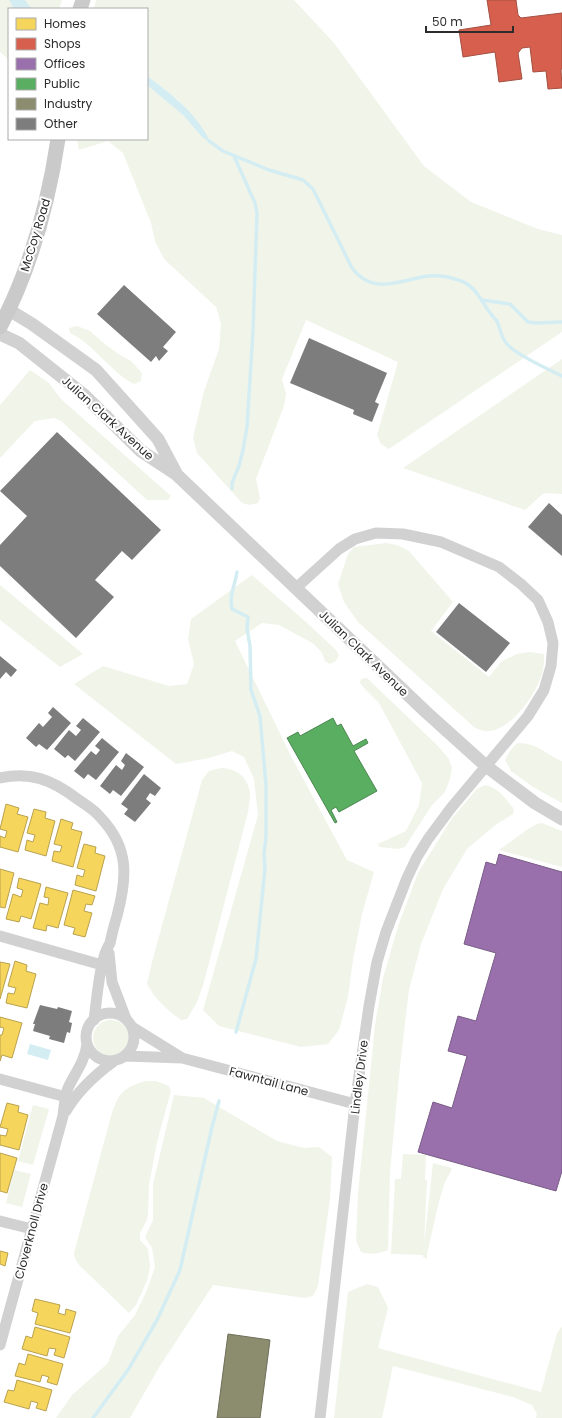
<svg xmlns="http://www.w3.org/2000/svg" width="562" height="1418" viewBox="0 0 562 1418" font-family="Poppins,sans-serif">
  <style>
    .green { fill: #f1f4e9 }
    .water { fill: #d4edf3 }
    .homes { fill: #f6d55c; stroke: #b9a24e }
    .shops { fill: #d6604d; stroke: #a35043 }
    .offices { fill: #9970ab; stroke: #785c85 }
    .public { fill: #5aae61; stroke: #4c8751 }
    .industry { fill: #8c8c6e; stroke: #6f6f5a }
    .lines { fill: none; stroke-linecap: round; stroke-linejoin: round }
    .stream { stroke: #d4edf3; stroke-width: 3.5 }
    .building { fill: #7d7d7d }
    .minor { stroke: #d1d1d1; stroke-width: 11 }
    .tertiary { stroke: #d1d1d1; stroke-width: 13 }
    .secondary { stroke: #cacaca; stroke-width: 15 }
    .labels { text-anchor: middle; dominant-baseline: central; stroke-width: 4; stroke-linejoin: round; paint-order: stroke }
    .street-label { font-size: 12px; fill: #2c2c2c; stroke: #fff }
  </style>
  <rect width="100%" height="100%" fill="#fff"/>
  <path class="green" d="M0,0H62L59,9H9V60L0,52Z
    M96,0H294L334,43L424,166L471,202L538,229L562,235V332L389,449L381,444L377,435L398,362L306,320L282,379L286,394L284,406L256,479L260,498L258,503L249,505L242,503L197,453L193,438L204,391L219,349L221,324L216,307L164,259L155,241L151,223L123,153L108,141L79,150L77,139H147V85L183,115L202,137L211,142L178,100L147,76V9H94Z
    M77,326L90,331L106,345L120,355L131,361L142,373L141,381L134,384C109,371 95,345 70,333L69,328Z
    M562,359V494L544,493L525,510L403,468Z
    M30,370L49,383L61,399L171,496L168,500H147L61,421L54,418L35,421L0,458V405Z
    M386,543L397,545L409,551L453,602L431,631L489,677L502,661L517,654L529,652L544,654C544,659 544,665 543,670C539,691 509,735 484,731C481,730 478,729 475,728L358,622L344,602L338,584L348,554L354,547Z
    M252,575L306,622L336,650L339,655L336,661L330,664L325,661L322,653L314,644L279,625L262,623L235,641L291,756L347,860L374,872L362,914L353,960L348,997L339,1030L328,1044L301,1047L219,1026L203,1010L258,815L254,779L244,757L232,751L209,758L176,764L74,684L103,666L169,686L187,684L194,664L188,639L191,619Z
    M0,585L83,654L60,667L0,620Z
    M367,678L438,746L449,759L452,768L450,779L445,792L432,805L405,847L398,849L379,847L378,844L406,831L419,805L422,783L379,703L365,689L360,683L361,679Z
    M517,743C538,743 545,754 562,761V803L533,787L511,771L505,760L510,751Z
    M221,768C236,768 248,777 250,793C250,799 249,806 248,812L204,982L197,1002L187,1019L181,1020C166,1009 157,1001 147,984L152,962L202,780L209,771Z
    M485,785C498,787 506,799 514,809L513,814L494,826L467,849L443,889L421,944L409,990L400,1066L390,1172L388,1250C378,1254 371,1255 361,1252L356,1241L358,1193L375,1025L383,978L398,926L418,873L452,818L477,789Z
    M542,823L562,831V867L499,850L528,829L537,824Z
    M93 1038a18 18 0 1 1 36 0a18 18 0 1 1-36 0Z
    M145,1081H156L169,1086L171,1091L157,1142L149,1185L148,1214L147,1220L140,1233V1240L148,1249L150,1267L147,1281L136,1305L129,1313L80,1266L75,1259L74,1253L111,1116C119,1093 121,1089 145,1081Z
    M174,1095L204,1098L277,1141L304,1148L319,1147L332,1157L330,1199L318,1286L313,1296L305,1298L213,1285L158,1369L130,1418H56L72,1395L108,1363L118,1336L135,1315L147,1290L155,1267L152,1248L145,1237L153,1220V1184Z
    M33,1105L49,1109L33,1165L18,1161Z
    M403,1154L426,1155L425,1180H427L424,1244L433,1163L452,1168C451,1173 447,1177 445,1182C437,1205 433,1230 427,1254V1259L423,1257V1255L391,1254L395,1179H401Z
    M14,1170L31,1174L22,1207L6,1203Z
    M367,1284L378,1287L388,1308L378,1348L541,1392L557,1333L562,1326V1418H536L537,1414L532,1405L513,1397L393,1366L382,1418H334L348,1292Z"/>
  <path class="water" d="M9,0H25L30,7L36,9H14Z
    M147,76C173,95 197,114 211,143L202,137L183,115L147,85Z
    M30,1044L51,1050L48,1060L27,1054Z"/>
  <path class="homes" d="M6,804L19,808L17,814L28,817L18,852L0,847V836L5,838L7,831L0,829Z
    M34,809L46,812L45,818L55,821L46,856L25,850L27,840L33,842L35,835L27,833Z
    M61,819L73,823L71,829L82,832L73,867L52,861L54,851L60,852L62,846L54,844Z
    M84,844L96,847L95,853L105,856L96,891L75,885L77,875L83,877L85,870L77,868Z
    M0,869L14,873L5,908L0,907Z
    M19,878L41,884L31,919L21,916L19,922L6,919L13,894L21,897L23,890L17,888Z
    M46,887L68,893L58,928L47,925L46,931L33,928L40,903L48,905L49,898L44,897Z
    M73,890L95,896L92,905L86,904L84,911L92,913L85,937L73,934L75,928L64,925Z
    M15,961L27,965L26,971L36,974L27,1008L6,1003L8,993L14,994L16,988L8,986Z
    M0,962L10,964L0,999Z
    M0,1017L22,1023L12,1058L2,1055L0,1061V1035H2L4,1028L0,1027Z
    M7,1103L19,1106L18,1112L28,1115L19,1150L0,1145V1135L6,1136L8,1129L0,1127Z
    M0,1153L17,1158L7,1193L0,1191Z
    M0,1251L8,1253L5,1266L0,1264Z
    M35,1299L60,1305L58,1313L65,1315L66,1309L76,1312L70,1333L35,1324L38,1313L32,1311Z
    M35,1327L70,1337L64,1358L54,1355L56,1349L49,1348L47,1356L22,1349L26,1336L32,1338Z
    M28,1354L63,1364L57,1385L47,1382L49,1377L42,1375L40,1382L15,1376L19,1363L25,1365Z
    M17,1380L52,1390L46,1411L36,1408L38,1403L31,1401L29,1409L4,1402L8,1390L14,1391Z"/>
  <path class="shops" d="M487,0H516L518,15L521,18L562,13V69H561L562,88L548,89L546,71L533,72L530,47L522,48L518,53L522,79L499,82L495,52L463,57L459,30L491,25Z"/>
  <path class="offices" d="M499,854L562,872V1171L556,1191L418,1152L433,1102L452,1108L467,1056L448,1051L458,1016L476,1021L496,953L464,944L486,862L496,865Z"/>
  <path class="public" d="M333,718L337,726L341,724L353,746L366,739L368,743L354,751L377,791L339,812L336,807L331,810L337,822L335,823L287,738L298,732L300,736Z"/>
  <path class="industry" d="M228,1334L270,1340L260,1418H217Z"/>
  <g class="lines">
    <path class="stream" d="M209,141L223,151L269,170L303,180L313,189L352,268C373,296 400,280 428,276C439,275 451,277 461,281C476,286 482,303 491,314C493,317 495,319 497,321C500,328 501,338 507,344C516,355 548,369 562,376
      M482,300L510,304L528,322L536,323L562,322
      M232,489V483L239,466L243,450L247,427L253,331L257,213L255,203L234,156
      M236,1032L256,959L265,868L264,854L266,837V785L260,716L251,690L250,646L247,628L248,617L232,609C229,594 235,586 237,572
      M93,1418L128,1370L157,1320L180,1270L212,1127L219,1101"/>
  </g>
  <path class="building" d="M124,285L176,332L163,347L168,351L159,361L156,356L151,362L97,314Z
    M309,338L387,373L375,402L379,404L372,422L353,414L354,410L290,383Z
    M57,432L161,530L132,560L122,551L95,580L114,597L76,638L0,566V545L27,516L0,491Z
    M549,503L562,515V556L528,527Z
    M459,603L510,643L486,672L436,632Z
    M0,656L17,670L11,677L6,672L0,679Z
    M53,707L71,723L47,750L39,744L36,747L26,738L39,723L43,727L52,717L48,713Z
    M83,718L100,732L75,761L68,755L65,758L54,749L69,730L76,736L81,730L76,726Z
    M102,738L119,752L96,780L88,774L84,779L74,771L91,751L96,755L100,750L95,746Z
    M126,753L144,767L121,796L113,790L110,794L100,786L116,765L122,770L125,765L121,761Z
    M144,774L161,788L155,796L150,793L146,799L151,803L135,822L124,814L128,809L121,804Z
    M40,1005L57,1009L58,1007L72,1011L69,1022L72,1023L70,1033L67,1032L64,1043L49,1039L50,1036L33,1031L35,1024H33Z"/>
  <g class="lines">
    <path class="minor" d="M296,588L339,549L355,539L376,533L403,534L441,542L499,567L521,584L538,600L548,622L553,643L551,666L544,690L528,716L451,808L428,839L417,857L407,878L386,932L377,962L369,1006L355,1104L320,1418
      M0,778C30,771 52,780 76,798C84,804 94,809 100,817C130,848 127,878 117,916C114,925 112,934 110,943C108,947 105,952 104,957C98,977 97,999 94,1020
      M0,936L102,965
      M109,953L112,982L126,1019
      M86 1037a24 24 0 1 1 48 0a24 24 0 1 1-48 0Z
      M132,1027L182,1058
      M125,1056L182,1058L355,1104
      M0,1079L66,1097
      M66,1111C78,1090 95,1075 114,1061
      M0,1221L32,1229
      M0,1345L63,1116C64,1107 65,1096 68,1088C75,1073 85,1061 87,1044"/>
    <path class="tertiary" d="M9,310L32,324L96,370L158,439L176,473
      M0,334L19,343L83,394L141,451L176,474L426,712L486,766L535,803L562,819"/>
    <path class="secondary" d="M80,9L83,0
      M0,327C31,268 48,205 58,139"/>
  </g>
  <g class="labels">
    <g class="street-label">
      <text transform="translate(35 235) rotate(-73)">McCoy Road</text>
      <text transform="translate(108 418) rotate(42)">Julian Clark Avenue</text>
      <text transform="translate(364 653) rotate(44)">Julian Clark Avenue</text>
      <text transform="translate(359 1077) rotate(-83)">Lindley Drive</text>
      <text transform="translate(269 1081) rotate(15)">Fawntail Lane</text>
      <text transform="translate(31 1231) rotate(-75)">Cloverknoll Drive</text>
    </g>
  </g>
  <rect x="8" y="8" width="140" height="132" fill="#ffffff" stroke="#ababab"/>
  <rect x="16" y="18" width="20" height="12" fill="#f6d55c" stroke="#ababab"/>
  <text x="44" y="28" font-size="12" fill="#2c2c2c">Homes</text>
  <rect x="16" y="38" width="20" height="12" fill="#d6604d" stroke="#ababab"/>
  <text x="44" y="48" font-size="12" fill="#2c2c2c">Shops</text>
  <rect x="16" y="58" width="20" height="12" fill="#9970ab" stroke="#ababab"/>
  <text x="44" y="68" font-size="12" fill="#2c2c2c">Offices</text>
  <rect x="16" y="78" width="20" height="12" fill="#5aae61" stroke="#ababab"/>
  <text x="44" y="88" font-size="12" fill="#2c2c2c">Public</text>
  <rect x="16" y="98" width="20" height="12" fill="#8c8c6e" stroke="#ababab"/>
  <text x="44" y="108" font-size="12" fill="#2c2c2c">Industry</text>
  <rect x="16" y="118" width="20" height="12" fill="#7d7d7d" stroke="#ababab"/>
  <text x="44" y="128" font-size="12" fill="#2c2c2c">Other</text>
  <path d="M426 26v6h87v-6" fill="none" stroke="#2c2c2c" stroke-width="2"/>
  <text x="432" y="26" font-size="12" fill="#2c2c2c" stroke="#ffffff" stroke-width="3" paint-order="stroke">50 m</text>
</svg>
